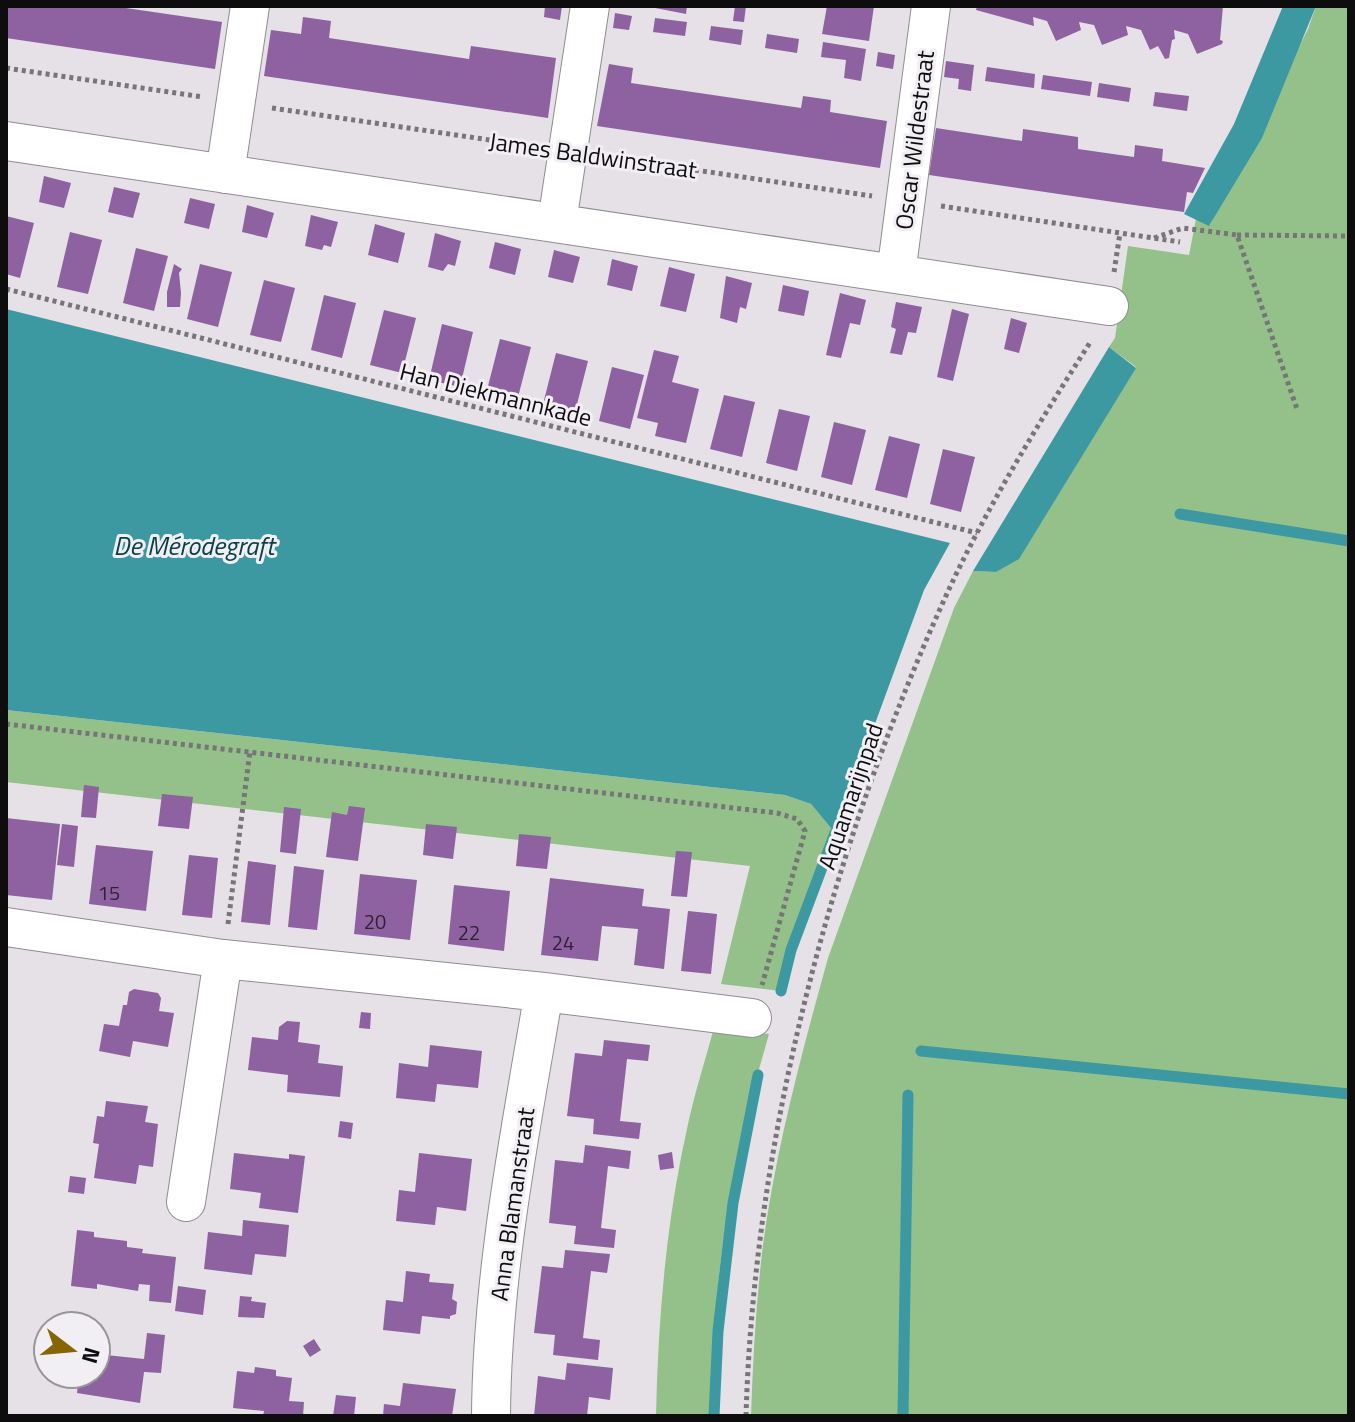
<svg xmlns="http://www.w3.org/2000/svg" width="1355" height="1422" viewBox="0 0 1355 1422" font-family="'Titillium Web',sans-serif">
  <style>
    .green { fill: #94c089 }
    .water { fill: #3d99a1 }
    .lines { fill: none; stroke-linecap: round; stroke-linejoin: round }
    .stream { stroke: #3d99a1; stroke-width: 11 }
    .building { fill: #8e61a1 }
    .minor-casing { stroke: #908d92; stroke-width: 40 }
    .path { stroke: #787578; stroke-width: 5; stroke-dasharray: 4 4; stroke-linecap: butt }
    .minor { stroke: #fff; stroke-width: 38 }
    .labels { text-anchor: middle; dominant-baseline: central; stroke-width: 6; stroke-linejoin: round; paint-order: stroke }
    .number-label { font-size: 20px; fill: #2e2233 }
    .street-label { font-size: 24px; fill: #0e0d0e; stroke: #f2eff4 }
    .water-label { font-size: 26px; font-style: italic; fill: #084247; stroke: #f2eff4 }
  </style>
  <rect width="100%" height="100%" fill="#e5e1e6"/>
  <path class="green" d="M1316,6H1349V1416H751C753,1359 756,1302 763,1245C776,1148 802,1052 828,958L954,608L973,571L996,572L1136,367L1109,347L1115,338L1128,246L1189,255L1196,219L1210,225L1308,29Z
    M6,710L785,795L811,804L835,833L791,950L781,991L721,984L750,866L6,782Z
    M714,1028L769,1034C759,1070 748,1105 740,1141C721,1232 712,1324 711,1416H656C658,1320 666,1223 687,1129C694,1095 705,1061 714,1028Z"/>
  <path class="water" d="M1283,6H1316L1262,138L1209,226L1184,214L1234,124Z
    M6,309L950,543L924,590L835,833L811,804L785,795L6,710Z
    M1109,347L1136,368L1019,559L996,572L973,571Z"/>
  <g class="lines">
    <path class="stream" d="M1180,514L1349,541
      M781,991L791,950L835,833
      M921,1051L1349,1094
      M714,1416L718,1331L733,1203L758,1075
      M903,1416L908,1095"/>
  </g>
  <path class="building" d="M6,6H112L222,22L215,69L6,38Z
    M545,6H562L560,20L544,17Z
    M645,6H687L686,14Z
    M735,6H746L744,22L733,21Z
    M827,6H874L869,41L822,34Z
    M977,6H1223L1220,40L1223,41L1222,44L1197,54L1188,34L1174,30L1175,39L1172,40L1169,58L1165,59L1158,46L1150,50L1141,30L1126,26L1128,35L1102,45L1094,25L1079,22L1081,30L1056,41L1047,21L1033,17L1034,26L976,10Z
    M615,13L632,16L629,30L613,28Z
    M303,17L331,21L329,38L469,59L471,46L556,58L548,118L264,76L271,30L301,34Z
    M655,18L687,22L685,36L653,32Z
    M711,26L743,30L741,45L709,40Z
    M767,34L799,39L797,53L765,48Z
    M823,42L866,49L861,81L844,78L846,60L821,57Z
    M878,52L895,55L893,69L876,66Z
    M946,61L974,65L971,91L958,89L959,79L944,77Z
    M609,64L633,68L631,83L801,108L803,96L831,100L830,112L887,121L880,168L597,126Z
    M987,67L1035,74L1034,88L985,81Z
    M1043,75L1092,82L1090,96L1041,89Z
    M1099,83L1131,88L1129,102L1097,97Z
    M1155,92L1189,96L1187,111L1153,106Z
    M936,128L1022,141L1023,129L1078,137V149L1134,157L1135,145L1163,149L1162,161L1205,168L1193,193L1187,192L1184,212L1127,204L929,175Z
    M44,176L71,183L64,208L39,202Z
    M114,187L140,193L133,218L108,212Z
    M190,198L215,204L209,229L184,223Z
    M247,205L274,213L267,238L242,232Z
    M311,215L338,222L331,247L324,245L322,250L305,246Z
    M6,216L34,223L20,278L6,274Z
    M375,224L405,233L398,263L368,255Z
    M70,232L102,240L88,294L57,287Z
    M435,233L461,241L455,266L448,264L443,271L428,267Z
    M495,242L521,249L515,275L489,268Z
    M136,248L168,256L154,311L123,303Z
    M554,250L580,257L573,283L548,277Z
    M612,259L638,266L632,291L607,285Z
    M174,264L182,269L179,273L181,293L180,307H167V292Z
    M200,264L232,272L218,327L187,319Z
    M669,267L695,274L686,312L660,306Z
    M726,276L752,283L746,309L740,307L737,323L720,318Z
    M264,280L295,288L281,342L250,335Z
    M783,285L809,291L804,316L778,311Z
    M840,293L866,300L860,325L850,323L841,358L826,355Z
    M324,295L356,303L342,358L311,350Z
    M896,302L922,307L916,333L908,332L902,355L890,353L896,329L891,327Z
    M952,309L969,314L953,381L937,377Z
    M384,310L416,318L402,373L370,365Z
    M1011,318L1027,323L1019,353L1004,349Z
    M442,324L473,332L460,387L429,380Z
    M500,339L531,347L517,401L486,394Z
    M654,350L679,356L672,382L699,389L686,443L655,436L658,423L637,418Z
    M556,353L588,361L574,416L542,408Z
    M612,367L644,375L630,429L599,421Z
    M724,395L755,402L742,457L710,449Z
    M779,409L810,416L797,471L766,463Z
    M834,422L866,430L852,485L821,477Z
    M889,436L920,444L907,498L875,490Z
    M943,449L975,457L961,512L930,504Z
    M84,785L99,787L96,818L81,817Z
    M162,794L193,797L189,829L158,826Z
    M349,806L365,808L358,861L326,857L332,812L347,815Z
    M284,807L301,809L296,854L280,852Z
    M6,818L60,824L52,900L6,895Z
    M62,824L78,826L74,867L57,865Z
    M426,824L457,827L453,859L423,855Z
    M519,834L551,837L547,869L516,866Z
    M96,845L153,851L146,911L89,904Z
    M676,851L692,852L687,897L671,896Z
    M189,855L218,858L212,918L182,915Z
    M248,861L276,865L270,925L241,922Z
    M294,866L324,870L317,930L288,927Z
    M360,874L417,880L410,940L354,934Z
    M550,878L644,889L642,906L670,909L664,969L634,965L638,929L602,926L598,961L541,955Z
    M454,885L510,891L504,951L448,944Z
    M688,911L717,914L711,974L681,971Z
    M134,989L158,993L161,998L159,1011L174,1013L168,1047L133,1041L130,1057L99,1051L104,1024L119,1026L123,1005H127L129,992Z
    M361,1012L371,1013L370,1029L359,1028Z
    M287,1021L300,1022L298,1042L320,1045L318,1063L343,1066L340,1097L287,1092L288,1075L248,1070L252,1037L278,1040L279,1027Z
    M604,1040L650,1045L648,1061L627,1059L620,1121L641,1123L639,1139L593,1134L594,1119L567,1116L575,1053L602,1056Z
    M430,1045L482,1051L478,1088L437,1084L435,1102L396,1098L399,1063L428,1067Z
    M106,1101L148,1106L145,1122L158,1124L153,1167L139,1165L136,1184L94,1178L99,1144L93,1143L97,1116L104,1117Z
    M340,1121L353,1123L351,1139L338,1137Z
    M585,1145L631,1151L629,1169L608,1166L601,1228L616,1230L614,1248L574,1244L576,1226L549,1223L555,1160L583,1163Z
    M672,1152L674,1168L660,1170L658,1155Z
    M234,1153L289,1159V1154L305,1156L298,1213L259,1208L261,1193L230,1189Z
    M419,1153L472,1159L466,1211L437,1207L435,1225L396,1221L399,1190L415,1192Z
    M70,1176L86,1178L84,1194L68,1192Z
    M243,1220L289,1225L286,1257L255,1254L252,1275L204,1269L208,1232L242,1236Z
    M77,1230L94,1232V1237L127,1241V1247L143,1249L142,1253L176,1257L171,1303L149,1301L150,1285L139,1284L138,1291L97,1284V1289L71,1286Z
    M565,1250L610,1254L607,1273L591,1271L583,1338L600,1340L598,1360L553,1355L555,1335L534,1333L542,1266L563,1268Z
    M406,1271L430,1274L429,1282L454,1284L452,1299L457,1302L456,1314L450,1316V1319L422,1316L420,1334L383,1330L386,1300L403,1302Z
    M178,1286L206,1290L203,1315L175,1311Z
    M240,1296L252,1297L251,1301L266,1303L264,1318L238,1317Z
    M147,1333L165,1335L161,1373L144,1372L140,1403L77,1393L79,1374H96V1356L105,1357L106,1355L144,1359Z
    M314,1339L321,1350L310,1357L303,1346Z
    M567,1363L613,1368L610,1400L589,1397L587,1416H534L538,1376L565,1380Z
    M255,1367L276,1370V1376L292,1378L289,1401L304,1402L303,1416H263L264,1411L233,1408L237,1371L254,1373Z
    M403,1383L456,1389L452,1416H383L384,1404L400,1406Z
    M336,1395L356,1397L354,1416H333Z"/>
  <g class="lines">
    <g class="minor-casing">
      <path id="minor" d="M6,141L1109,306
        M225,174L250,6
        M557,222L590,6
        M896,274L931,6
        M6,927L223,959L544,992L752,1018
        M186,1202L223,959
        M491,1416C492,1274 520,1132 544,992"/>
    </g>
    <path class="path" d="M6,68L203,97
      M272,108L531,146
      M600,156L872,196
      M941,206L1180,242
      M1237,235L1349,236
      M1154,238L1183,228L1237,235L1297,409
      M1114,272L1120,233
      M6,289L977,533
      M6,724L777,813L797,819L805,831L762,985
      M228,924L250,751
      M746,1416C754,1137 833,841 950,587C990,502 1040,421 1091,341"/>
    <use href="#minor" class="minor"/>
  </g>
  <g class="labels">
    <g class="number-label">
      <text x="109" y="892">15</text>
      <text x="375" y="921">20</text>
      <text x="469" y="932">22</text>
      <text x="563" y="942">24</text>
    </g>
    <g class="street-label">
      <text transform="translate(914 140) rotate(-83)">Oscar Wildestraat</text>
      <text transform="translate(593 155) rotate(8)">James Baldwinstraat</text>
      <text transform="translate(496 394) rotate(14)">Han Diekmannkade</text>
      <text transform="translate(850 796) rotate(-71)">Aquamarijnpad</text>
      <text transform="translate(512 1204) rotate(-82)">Anna Blamanstraat</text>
    </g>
    <g class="water-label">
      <text x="194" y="545">De Mérodegraft</text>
    </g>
  </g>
  <rect width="1355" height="1422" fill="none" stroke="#0e0d0e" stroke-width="16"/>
  <g transform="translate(72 1350) rotate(106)"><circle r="38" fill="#f2eff4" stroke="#979598" stroke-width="2"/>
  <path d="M0-6L14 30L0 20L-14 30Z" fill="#866601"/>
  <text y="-12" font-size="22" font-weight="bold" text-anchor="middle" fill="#0e0d0e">N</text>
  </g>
</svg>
